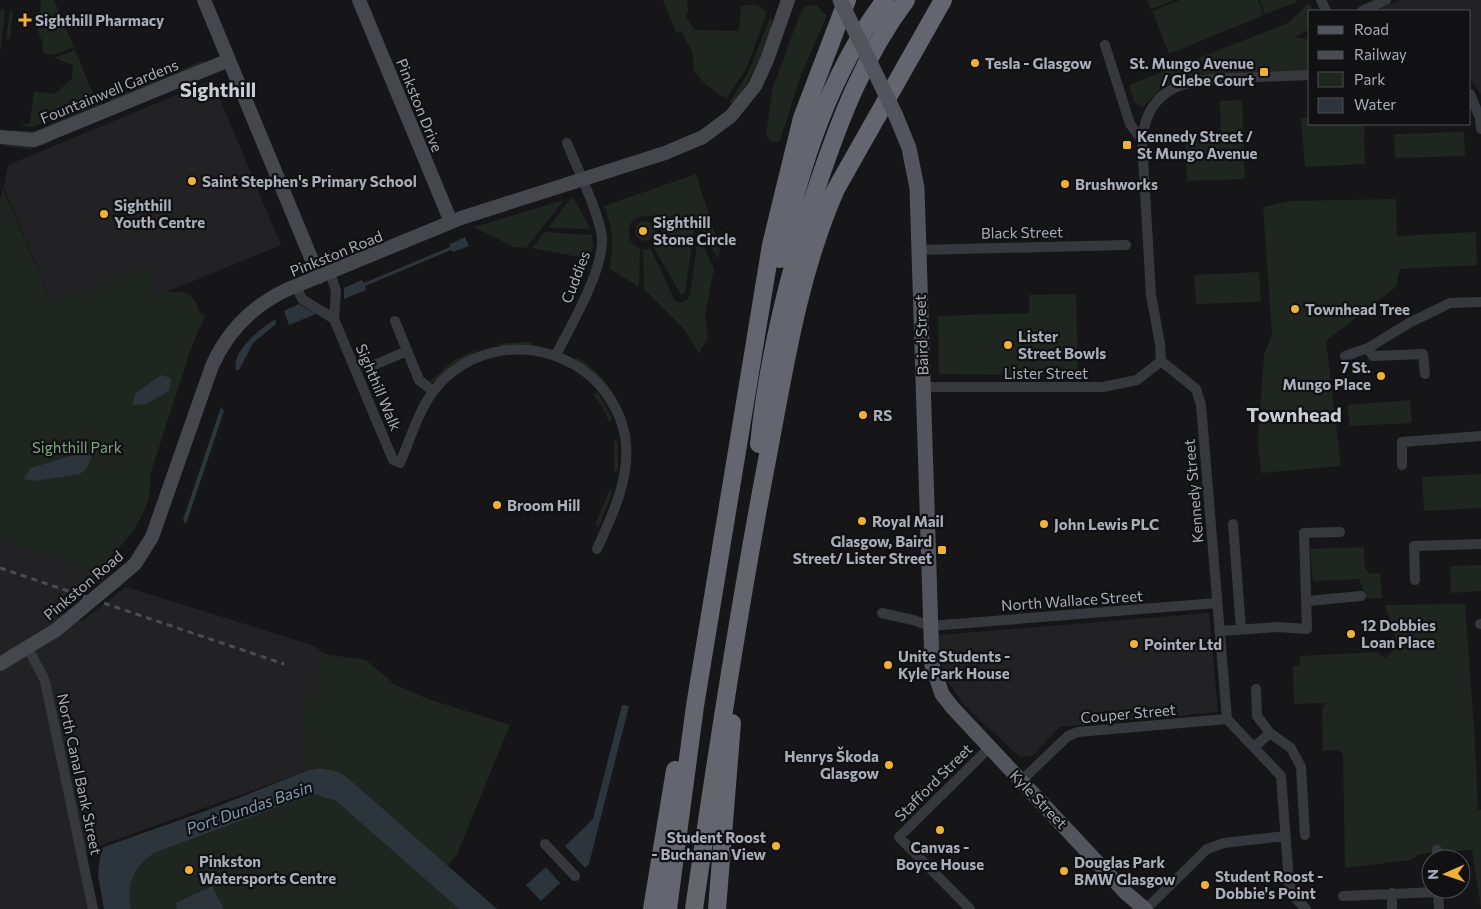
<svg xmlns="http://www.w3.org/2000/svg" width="1481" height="909" viewBox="0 0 1481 909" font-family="Commissioner,sans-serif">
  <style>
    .built { fill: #222225 }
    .green { fill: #1e261f }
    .water { fill: #2c353c }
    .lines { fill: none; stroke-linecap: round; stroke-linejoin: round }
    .street { stroke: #37383d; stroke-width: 10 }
    .secondary { stroke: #45474d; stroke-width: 14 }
    .primary { stroke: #53555c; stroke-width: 15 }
    .highway { stroke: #63666e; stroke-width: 18 }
    .rail { stroke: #4a4c52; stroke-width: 3; stroke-dasharray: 6 5; stroke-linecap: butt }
    .secondary-bridge { stroke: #45474d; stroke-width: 14 }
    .primary-bridge { stroke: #53555c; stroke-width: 15 }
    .poi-dot { fill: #f2b134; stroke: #111113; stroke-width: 2 }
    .labels { text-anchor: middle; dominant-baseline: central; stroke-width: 4.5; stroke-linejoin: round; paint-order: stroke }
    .poi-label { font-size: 15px; font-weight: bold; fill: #a8adb8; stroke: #111113; text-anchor: start }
    .street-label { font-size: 15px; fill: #a8adb8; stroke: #111113 }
    .park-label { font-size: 15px; fill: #7fa381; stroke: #111113 }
    .water-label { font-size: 16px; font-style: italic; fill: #7f9bb3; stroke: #111113 }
    .district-label { font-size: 20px; font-weight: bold; fill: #c9ccd4; stroke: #111113 }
  </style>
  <rect width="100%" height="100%" fill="#161618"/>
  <path class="built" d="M1400,0H1481V94L1470,79V11H1375Z
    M212,80L281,245L157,296L79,368L4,188L8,165Z
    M0,539L107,577L59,613L82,621L126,587L315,646L324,654L313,698L302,696L309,770L77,854L89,909H0Z
    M1209,613L1218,712L1060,727L1032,756L1020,757L965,706L946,679L939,655L938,635Z"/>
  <path class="green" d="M41,0H54L74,47L54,55L43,53V44L38,31Z
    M663,0H687L688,11L685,16L695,30L739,31L741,6L756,4L767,12L746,69L726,99L705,84L694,71L692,52L681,31L676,33Z
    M1147,0H1175L1151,9Z
    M1180,0H1258L1264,15L1169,54L1152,11Z
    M1260,0H1296L1297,2L1265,14Z
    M1309,3L1313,11H1310V29L1295,37L1310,40V74L1183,78L1161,88L1143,107L1135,103L1129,85L1288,23Z
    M817,5L827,16L802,72L780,141L772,143L766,135L773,87L800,14L805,6Z
    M1,9L5,10L0,54V15Z
    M10,11H13L10,38L6,39Z
    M771,16C778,33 745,88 734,103H729L749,71Z
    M75,50L96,101L33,127L3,125L19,126L30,123L34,91L54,94L72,79L73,65L54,58Z
    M204,60L206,64L112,102L108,100Z
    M1242,100L1245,179L1187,181L1185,135L1221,133L1220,101Z
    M100,103L99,107L36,134L9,133L13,130L35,131Z
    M1310,117V124H1364L1365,164L1305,167L1301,118Z
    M1464,132L1465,156L1395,158L1394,134Z
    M50,139L52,142L31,149L1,146Z
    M696,174L720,250L718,259L702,231L694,230L685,293L681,295L654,248L663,238L662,227C656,214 643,212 632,221C626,232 628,244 640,249L639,287L610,269C613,244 614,230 604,206Z
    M3,188L52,304L145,266L157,296C171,290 187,287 196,303C199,309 199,313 205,316L191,348L150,475C153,512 130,536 107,561V577L0,539V200Z
    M573,196L590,229L548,228Z
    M1396,199L1397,236L1476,232L1477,265L1400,269L1396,287L1326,341L1341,466L1261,473L1258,441L1264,355L1272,334L1263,207L1290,201Z
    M564,200L526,248L514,247L474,227Z
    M635 231a10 10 0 1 1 20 0a10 10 0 1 1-20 0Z
    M545,232L592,235L593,248L589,259L532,248Z
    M698,239H700L714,269L705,314L708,337L699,354L685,330L644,289L643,250L651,249L675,301C682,304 686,302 690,295Z
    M1259,272L1261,302L1196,304L1194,275Z
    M1076,294L1078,376L939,374L938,316L1029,313V295Z
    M525,342H532V346H500L496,344Z
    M479,348C478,351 442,374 434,382H429L453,361Z
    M577,357C608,377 623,404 632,440L627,437L580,363L575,360Z
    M592,393H598L612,418L609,422L603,408Z
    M1410,400L1412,423L1350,426L1347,405Z
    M614,439L618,442V470L614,473Z
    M1481,474V508L1424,511L1422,477Z
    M610,489L612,494L599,526L595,525Z
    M1364,547L1365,569L1371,574L1380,573L1382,598L1366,599L1359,579L1313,581L1310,549Z
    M1481,565V591L1451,593L1450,566Z
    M1465,604L1475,743L1478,810H1481V909L1472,850L1419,854L1411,860L1345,868L1343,754L1338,750L1323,751L1322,709L1326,703L1294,704L1293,666H1300V656L1378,652L1385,658L1398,646L1385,605Z
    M324,654L366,660L395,685L428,699L510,725L457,854L448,866L348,778L320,768L309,770L302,696L313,698Z
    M313,794L336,801L459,909H131C126,884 133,868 154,853Z"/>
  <path class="water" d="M465,237L469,246L453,252L451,250L365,286L366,290L344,299V288L362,280L364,283L450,247V244Z
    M299,304L316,314L289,325L284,311Z
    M276,320V324L253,343L239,370H236C231,352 259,330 272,321Z
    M161,375L171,378L169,391L146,404L134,405L132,404L136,393Z
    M221,407L224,411L186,524L183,520Z
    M77,454L92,456L86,469L80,474L34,481L23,479L31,468Z
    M622,705L629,706L589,864L585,868L565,846L593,819Z
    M320,768L338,772L348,778L497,909H459L336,801L313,794L154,853C133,868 126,884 131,909H104L98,875L101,848L208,810L309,770Z
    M546,867L560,883L541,901L526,885Z
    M212,886L224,909H177L176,903Z"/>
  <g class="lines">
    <path class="street" d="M1321,0L1326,11
      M1362,11L1386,0
      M1105,45L1130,124L1142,140
      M1470,94L1480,118L1481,129
      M919,250L1126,245
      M330,272L336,291L334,319
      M296,286L302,299L334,319L393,460L400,463C412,435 420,404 441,382C503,318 616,354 626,444C629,481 612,516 597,549
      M395,321L419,380L433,391
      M1368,348L1373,356L1423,354L1425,374
      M556,355C571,325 604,270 602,237C599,213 577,168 567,143
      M1345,356L1368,348L1409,323L1450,303L1481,302
      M367,368L407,351
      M923,387H1103L1137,380L1161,361
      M1402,465V442L1481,436
      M1233,524L1241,629
      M1415,580L1414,546L1481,544
      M1307,601L1361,596
      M882,613L913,620L930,626L1217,603
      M1480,624H1481
      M1219,631L1278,627L1307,629L1304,533L1340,532
      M28,648L45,681L93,909
      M1256,689L1257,716L1270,733L1291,748L1301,767L1305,835
      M1254,747L1270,733
      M1021,781L1068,736L1078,732L1227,719
      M545,844L575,876
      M1437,850V859
      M1343,896L1438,892L1439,909
      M970,909L899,837L989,748
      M1146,909L1207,849L1224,843L1285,836
      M1306,909L1294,897L1289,882L1281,776L1227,719L1201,405L1196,389L1161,361L1160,344L1151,295L1142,140C1148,83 1189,80 1237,78C1261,77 1286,76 1310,75
      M1392,909V893"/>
    <path class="secondary" d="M204,0L319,277
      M359,0L451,222
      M0,137L34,140L229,60
      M115,581L135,564L152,537L212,366C227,332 253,306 286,290L461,218L665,153L703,137L731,116L755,86L767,60L788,0
      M0,664L56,630L74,615"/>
    <path class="primary" d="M896,116L909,148L917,188L932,665L942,694L952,707L1126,893L1145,909"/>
    <path class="highway" d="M780,259C799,169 829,74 885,0
      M759,444C768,356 790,268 818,184C840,119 864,56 906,0
      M652,909L675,770
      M668,909L695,706L771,245L802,118L847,0
      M694,909C716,757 739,606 768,455C785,365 799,273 836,189L943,0
      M717,909L732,723"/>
    <path class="rail" d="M0,568L284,664"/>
    <path class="secondary-bridge" d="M74,615L115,581"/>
    <path class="primary-bridge" d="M840,0L896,116"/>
  </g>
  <g class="poi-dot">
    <path d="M22.5 12.5h5v5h5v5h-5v5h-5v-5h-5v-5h5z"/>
    <circle cx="975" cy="63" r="5"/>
    <rect x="1259" y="67" width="10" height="10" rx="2.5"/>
    <rect x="1122" y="140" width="10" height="10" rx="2.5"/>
    <circle cx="192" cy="181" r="5"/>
    <circle cx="1065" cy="184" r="5"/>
    <circle cx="104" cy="214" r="5"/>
    <circle cx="643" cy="231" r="5"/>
    <circle cx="1295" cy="309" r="5"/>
    <circle cx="1008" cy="345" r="5"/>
    <circle cx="1381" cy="376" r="5"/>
    <circle cx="863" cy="415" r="5"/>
    <circle cx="497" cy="505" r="5"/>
    <circle cx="862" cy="521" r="5"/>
    <circle cx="1044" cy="524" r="5"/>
    <rect x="937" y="545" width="10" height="10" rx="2.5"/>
    <circle cx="1351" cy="634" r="5"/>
    <circle cx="1134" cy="644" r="5"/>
    <circle cx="888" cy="665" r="5"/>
    <circle cx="889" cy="765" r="5"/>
    <circle cx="940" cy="830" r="5"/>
    <circle cx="776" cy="846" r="5"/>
    <circle cx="189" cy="870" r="5"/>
    <circle cx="1064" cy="871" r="5"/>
    <circle cx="1205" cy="885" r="5"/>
  </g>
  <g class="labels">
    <g class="poi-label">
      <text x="35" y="20">Sighthill Pharmacy</text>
      <text x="985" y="63">Tesla - Glasgow</text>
      <text x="1254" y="63" text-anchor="end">St. Mungo Avenue<tspan x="1254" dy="17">/ Glebe Court</tspan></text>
      <text x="1137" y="136">Kennedy Street /<tspan x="1137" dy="17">St Mungo Avenue</tspan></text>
      <text x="202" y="181">Saint Stephen's Primary School</text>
      <text x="1075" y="184">Brushworks</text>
      <text x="114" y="205">Sighthill<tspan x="114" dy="17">Youth Centre</tspan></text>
      <text x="653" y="222">Sighthill<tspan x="653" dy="17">Stone Circle</tspan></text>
      <text x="1305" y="309">Townhead Tree</text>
      <text x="1018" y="336">Lister<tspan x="1018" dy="17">Street Bowls</tspan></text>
      <text x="1371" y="367" text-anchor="end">7 St.<tspan x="1371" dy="17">Mungo Place</tspan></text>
      <text x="873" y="415">RS</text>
      <text x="507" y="505">Broom Hill</text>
      <text x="872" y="521">Royal Mail</text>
      <text x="1054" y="524">John Lewis PLC</text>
      <text x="932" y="541" text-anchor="end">Glasgow, Baird<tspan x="932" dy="17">Street/ Lister Street</tspan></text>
      <text x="1361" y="625">12 Dobbies<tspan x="1361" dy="17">Loan Place</tspan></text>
      <text x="1144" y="644">Pointer Ltd</text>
      <text x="898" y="656">Unite Students -<tspan x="898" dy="17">Kyle Park House</tspan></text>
      <text x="879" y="756" text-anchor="end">Henrys Škoda<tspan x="879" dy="17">Glasgow</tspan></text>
      <text x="766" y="837" text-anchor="end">Student Roost<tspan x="766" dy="17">- Buchanan View</tspan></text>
      <text x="940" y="847" text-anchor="middle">Canvas -<tspan x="940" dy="17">Boyce House</tspan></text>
      <text x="199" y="861">Pinkston<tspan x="199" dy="17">Watersports Centre</tspan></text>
      <text x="1074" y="862">Douglas Park<tspan x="1074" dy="17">BMW Glasgow</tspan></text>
      <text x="1215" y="876">Student Roost -<tspan x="1215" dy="17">Dobbie's Point</tspan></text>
    </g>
    <g class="street-label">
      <text transform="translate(109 91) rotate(-22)">Fountainwell Gardens</text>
      <text transform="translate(420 105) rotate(68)">Pinkston Drive</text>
      <text transform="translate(1022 232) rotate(-1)">Black Street</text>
      <text transform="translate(336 253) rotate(-22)">Pinkston Road</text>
      <text transform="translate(575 277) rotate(-69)">Cuddies</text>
      <text transform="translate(921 335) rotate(-92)">Baird Street</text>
      <text x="1046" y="373">Lister Street</text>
      <text transform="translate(379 387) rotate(67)">Sighthill Walk</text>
      <text transform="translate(1193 491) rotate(-95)">Kennedy Street</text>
      <text transform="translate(83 585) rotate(-40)">Pinkston Road</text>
      <text transform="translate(1072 600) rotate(-4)">North Wallace Street</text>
      <text transform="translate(1128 713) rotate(-5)">Couper Street</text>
      <text transform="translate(80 774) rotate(78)">North Canal Bank Street</text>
      <text transform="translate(933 782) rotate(-45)">Stafford Street</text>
      <text transform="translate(1039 799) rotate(46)">Kyle Street</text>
    </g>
    <g class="park-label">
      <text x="77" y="447">Sighthill Park</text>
    </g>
    <g class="water-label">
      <text transform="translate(249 807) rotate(-19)">Port Dundas Basin</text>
    </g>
    <g class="district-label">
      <text x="218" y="89">Sighthill</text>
      <text x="1294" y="414">Townhead</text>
    </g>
  </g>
  <rect x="1308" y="10" width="162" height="115" fill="#111113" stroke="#4d4f55"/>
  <rect x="1318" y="26" width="25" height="8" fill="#53555c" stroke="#4d4f55"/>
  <text x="1354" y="35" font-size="15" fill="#a8adb8">Road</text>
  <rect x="1318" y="51" width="25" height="8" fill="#4a4c52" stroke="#4d4f55"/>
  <text x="1354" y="60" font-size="15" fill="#a8adb8">Railway</text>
  <rect x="1318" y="72" width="25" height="15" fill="#1e261f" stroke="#4d4f55"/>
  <text x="1354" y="85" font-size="15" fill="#a8adb8">Park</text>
  <rect x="1318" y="98" width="25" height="15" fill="#2c353c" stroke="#4d4f55"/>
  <text x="1354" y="110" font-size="15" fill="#a8adb8">Water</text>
  <g transform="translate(1446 874) rotate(268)"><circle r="24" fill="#111113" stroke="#4d4f55"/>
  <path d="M0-4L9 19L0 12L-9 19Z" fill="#f2b134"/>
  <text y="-8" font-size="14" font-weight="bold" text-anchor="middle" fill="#a8adb8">N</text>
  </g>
</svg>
